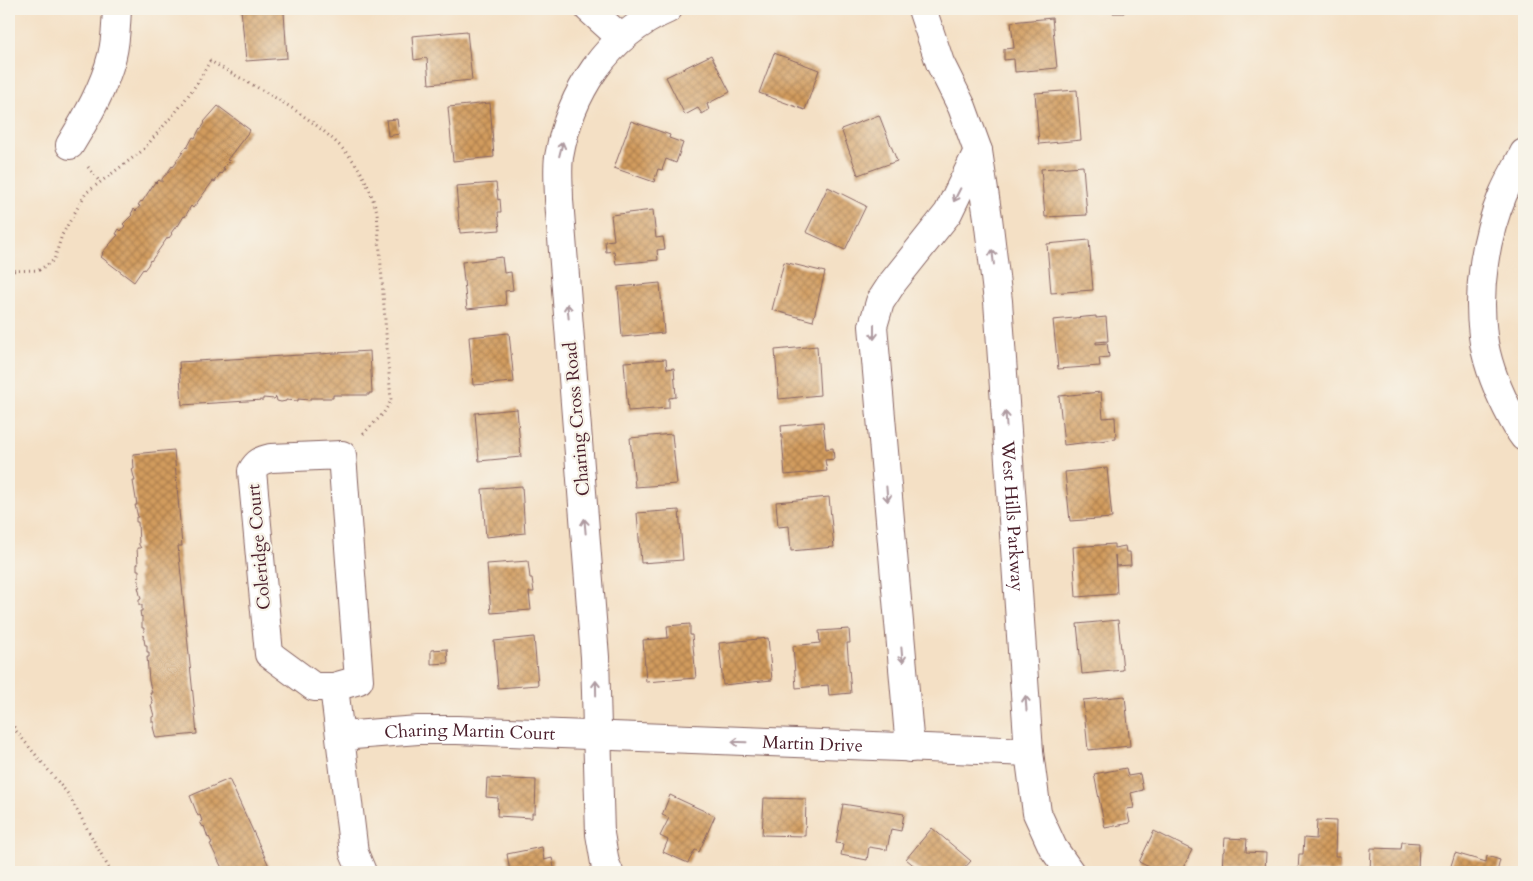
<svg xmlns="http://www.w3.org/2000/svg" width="1533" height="881" viewBox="0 0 1533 881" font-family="Cardo,serif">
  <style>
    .building { fill: url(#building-cross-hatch) }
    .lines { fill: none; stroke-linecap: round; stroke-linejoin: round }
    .minor-casing { stroke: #866361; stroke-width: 30 }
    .path { stroke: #866361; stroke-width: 3; stroke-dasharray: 1 4; stroke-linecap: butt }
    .minor { stroke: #fff; stroke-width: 28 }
    .oneway { stroke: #ae9aa0 }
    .labels { text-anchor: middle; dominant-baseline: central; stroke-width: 4.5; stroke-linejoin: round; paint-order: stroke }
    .street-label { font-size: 18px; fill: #4a1f2b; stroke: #f7f3e8 }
  </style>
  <defs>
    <pattern id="building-cross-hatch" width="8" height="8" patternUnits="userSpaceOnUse" patternTransform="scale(1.25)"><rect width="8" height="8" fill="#d19b5d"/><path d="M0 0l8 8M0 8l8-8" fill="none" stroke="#ac7e4d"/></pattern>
  </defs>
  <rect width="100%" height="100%" fill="#f7f3e8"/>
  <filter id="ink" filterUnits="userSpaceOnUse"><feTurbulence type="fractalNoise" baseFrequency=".02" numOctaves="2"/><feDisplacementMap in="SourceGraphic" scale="10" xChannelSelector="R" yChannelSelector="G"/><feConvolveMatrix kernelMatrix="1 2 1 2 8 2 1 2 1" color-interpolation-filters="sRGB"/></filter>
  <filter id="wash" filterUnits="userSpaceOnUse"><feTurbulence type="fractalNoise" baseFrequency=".0096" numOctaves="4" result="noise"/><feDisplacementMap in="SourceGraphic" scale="20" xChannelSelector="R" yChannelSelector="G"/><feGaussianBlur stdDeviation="1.12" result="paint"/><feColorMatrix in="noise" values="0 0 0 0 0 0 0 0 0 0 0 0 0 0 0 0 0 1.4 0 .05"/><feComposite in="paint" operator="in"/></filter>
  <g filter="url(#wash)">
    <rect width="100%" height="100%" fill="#f4e0c5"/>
    <g id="blocks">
      <path class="building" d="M241,9H285L286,11L284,12L287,58L246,61Z
        M1113,9H1125L1124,13H1113Z
        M1052,18L1057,68L1015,72L1014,59L1004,60V49L1014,48L1011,22Z
        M467,31L472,80L429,84L427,58L414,60L412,36Z
        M774,53L819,70L805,110L759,93Z
        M711,55L730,92L707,104L709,110L702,114L698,108L685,115L666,77Z
        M1077,90L1081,140L1039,144L1035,93Z
        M490,103L494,157L453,161L448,107Z
        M218,106L250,130L227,160L230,161L223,168L225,169L221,174L220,173L215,182L213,181L193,208L191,206L185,217L184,216L178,226L177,225L171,233L172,234L169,238L168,237L151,261L150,260L148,265L144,270L143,269L134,282L101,257L103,254L102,253L118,235L116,234L119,229L121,231L125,226L123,224L132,215L131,214L134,209L136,211L140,206L138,205L141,201L142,202L155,182L156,183L159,180L162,182V179L165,175H166L172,166L173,167L177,162L176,161L183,152H182L186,147L187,148L193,137L195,138L200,128L201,129L205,123L204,122Z
        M879,115L897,161L858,175L841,129Z
        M397,119L399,134L388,136L386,120Z
        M631,121L670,135L669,138L683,143L676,163L666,159L662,170L658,169L654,182L614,168Z
        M1083,166L1087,215L1045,217L1041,169Z
        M496,183L498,200L500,199L501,212H498L500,230L460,233L456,186Z
        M828,187L866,206L845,250L806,232Z
        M653,210L656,238L663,237L665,249L657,250L658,260L616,264L614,251L606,252L605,241L614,240L611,215Z
        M1089,240L1093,290L1051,293L1047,244Z
        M502,257L504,273L511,272L513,290L505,291L506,305L467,309L462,262Z
        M784,262L825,272L813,321L772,310Z
        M660,283L664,333L622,337L618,287Z
        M1096,316V318L1106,317L1108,341L1096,342V344L1107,343L1109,357L1099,358L1100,366L1058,369L1053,320Z
        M509,333L514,382L473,385L469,337Z
        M817,346L820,395L779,399L775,350Z
        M370,351L372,393H369V395H333V398H310V400L298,399V401L286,400V401L281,402L277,401L276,397L274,399L263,398V400L182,405L179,362Z
        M666,359L667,369L674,368L676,397L669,398V408L628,411L624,362Z
        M1101,392L1103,418L1115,417L1116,439L1064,445L1059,396Z
        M517,409L521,457L479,461L475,413Z
        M823,422L826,449L833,448L834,459L825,460L827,471L785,475L781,426Z
        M672,434L677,484L635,487L630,438Z
        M174,450L182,546H178L197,734L156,738L153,727H154V722H152V717L154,716L151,705L153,704L150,693H152L149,681L147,657H149V652H147V645H145L144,639H143L144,628H142V616L141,617L140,611H142V605H139V600L141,599L138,587H140L138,576H139V570H137V564H138L137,548H141L139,545L138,522H136V517H138L135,505H137L133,481H135L132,469H134L133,454Z
        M1107,468L1112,518L1070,521L1065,472Z
        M522,486L525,533L486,537L482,489Z
        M829,497L834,547L791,551L789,526L778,527L776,502Z
        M679,510L683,560L641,563L637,513Z
        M1114,544V548L1125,546L1126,552H1130L1131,565L1116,566L1115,555L1117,594L1076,597L1073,547Z
        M528,561L530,578H532L534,592H529L531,610L491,613L487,564Z
        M1118,620L1123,670L1082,674L1077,624Z
        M690,624V635H692L696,678L646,682L643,640L668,638L667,626Z
        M849,629L850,643H847L851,693L829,695L828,685L796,688L793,646L820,643L819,631Z
        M534,637L538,685L498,688L494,641Z
        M768,638L772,680L723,685L719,643Z
        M447,649L448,663L431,664V650Z
        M1125,696L1130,746L1088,750L1083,700Z
        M1126,768L1128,776L1140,774L1143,790L1131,793L1134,808L1127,809L1130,823L1105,828L1094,774Z
        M487,778L536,780L535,813H532V818L497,816L498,798L486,797Z
        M229,779L269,866L265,867L268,872H224L210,844L212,843L209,837L208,838L204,826L203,827L200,822L202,821L200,815L198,816L190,796Z
        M670,795L715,816L699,852L695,850L688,863L663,852L668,840L660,836L669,818L662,815Z
        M764,798L806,799L805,836L762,835Z
        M843,804L904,814L901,831L891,829L887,850L869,847L867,860L841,855L843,844L836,843Z
        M1317,820L1336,821L1335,856H1340L1339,872H1298L1299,854H1303L1304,838L1316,839Z
        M932,828L971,861L961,872H922L906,859Z
        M1154,831L1192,850L1181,872H1159L1139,862Z
        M1225,838L1247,839L1246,852L1266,853L1265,872H1222L1223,852L1224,851Z
        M1402,842L1419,843L1418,872H1370L1371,848L1401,849Z
        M542,847L544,860L552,858L555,872H510L507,854Z
        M1455,853L1486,862L1487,856L1500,860L1497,872H1449Z"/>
    </g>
  </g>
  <g filter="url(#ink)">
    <use href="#blocks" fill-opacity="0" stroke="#866361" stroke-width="1"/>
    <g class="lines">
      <g class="minor-casing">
        <g id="minor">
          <path d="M589,9L621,38"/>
          <path id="s1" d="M922,9L940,63L962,107L978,151L988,218L998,301L1029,752L1037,813L1053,848L1070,872"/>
          <path d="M70,145C87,117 104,88 112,56C116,41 116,24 117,9"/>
          <path d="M1524,153C1517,167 1509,180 1503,194C1485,237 1477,289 1483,336C1486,361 1496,386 1507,408C1512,418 1517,428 1524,437"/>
          <path d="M342,455L359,680L334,687H314L269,654L252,471C257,462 262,460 271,458Z"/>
          <path d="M334,687L354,853L362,872"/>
          <path id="s2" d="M341,736L418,730H457L1029,752"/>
          <path d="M910,748L873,326L880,302L893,282L948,213L978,151"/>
          <path d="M609,872L605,863L600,834L595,657L559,200C559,186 557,171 559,157C570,93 607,35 668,9"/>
        </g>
      </g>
      <path class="path" d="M88,167L99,181
        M9,271L39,270L54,260L62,235L86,193L142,151L179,108L198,82L210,61C260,90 318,116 355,163C365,177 372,195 377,212L391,401L383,414L361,436
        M9,718L16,731L68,794L111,872"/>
      <use href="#minor" class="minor"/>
    </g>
    <defs><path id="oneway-shaft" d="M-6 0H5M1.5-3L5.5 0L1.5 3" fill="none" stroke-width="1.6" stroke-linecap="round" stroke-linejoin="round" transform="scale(1.25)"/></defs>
    <g class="oneway">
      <use href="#oneway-shaft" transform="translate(561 149) rotate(-76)"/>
      <use href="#oneway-shaft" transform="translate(957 195) rotate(117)"/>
      <use href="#oneway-shaft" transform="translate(993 257) rotate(-97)"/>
      <use href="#oneway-shaft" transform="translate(568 311) rotate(-95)"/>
      <use href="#oneway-shaft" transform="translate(874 332) rotate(90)"/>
      <use href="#oneway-shaft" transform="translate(1006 419) rotate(-94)"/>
      <use href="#oneway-shaft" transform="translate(887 494) rotate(85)"/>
      <use href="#oneway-shaft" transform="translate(585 526) rotate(-95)"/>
      <use href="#oneway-shaft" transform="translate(902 655) rotate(85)"/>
      <use href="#oneway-shaft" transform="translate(596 688) rotate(-91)"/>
      <use href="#oneway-shaft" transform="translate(1026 703) rotate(-94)"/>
      <use href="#oneway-shaft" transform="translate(739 742) rotate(-178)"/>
    </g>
  </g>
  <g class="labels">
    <g class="street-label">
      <text transform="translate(577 419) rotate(-95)">Charing Cross Road</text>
      <text stroke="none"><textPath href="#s1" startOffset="520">West Hills Parkway</textPath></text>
      <text transform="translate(259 547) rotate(-95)">Coleridge Court</text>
      <text stroke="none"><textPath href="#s2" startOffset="129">Charing Martin Court</textPath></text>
      <text stroke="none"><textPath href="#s2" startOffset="472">Martin Drive</textPath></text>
    </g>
  </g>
  <rect width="1533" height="881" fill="none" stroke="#f7f3e8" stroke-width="30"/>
</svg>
